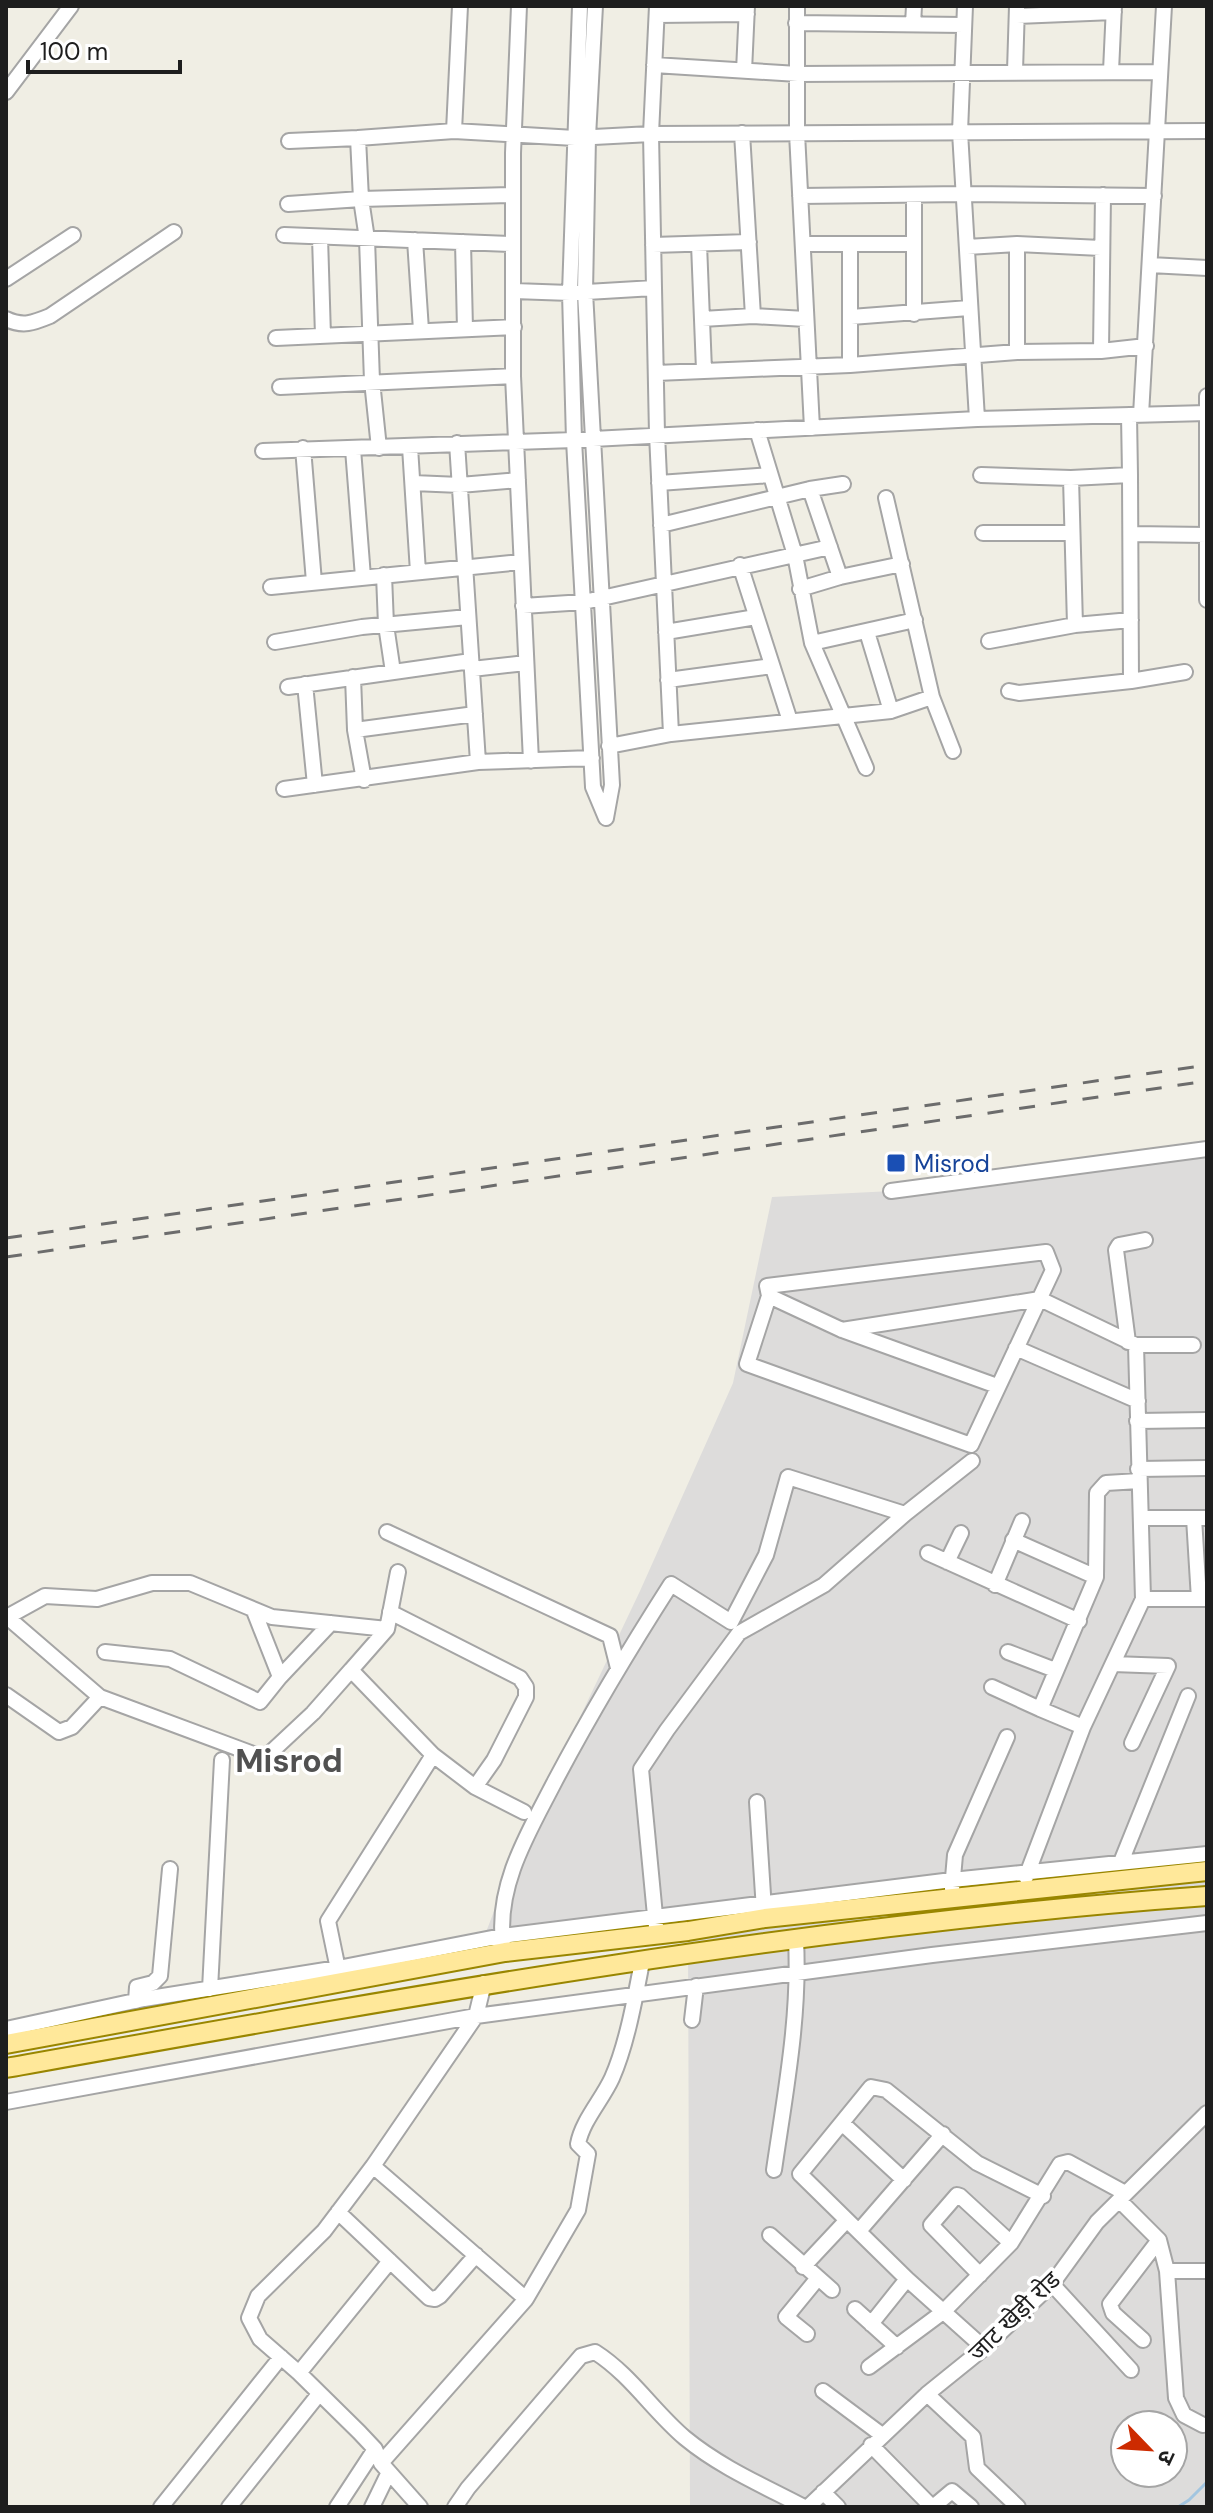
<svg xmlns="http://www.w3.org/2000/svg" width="1213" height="2513" viewBox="0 0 1213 2513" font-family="'DM Sans','Noto Sans Devanagari',sans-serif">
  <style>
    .residential { fill: #dddcdb; fill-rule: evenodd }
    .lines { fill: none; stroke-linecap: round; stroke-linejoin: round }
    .stream { stroke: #a2c5e0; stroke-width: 3 }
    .minor-casing { stroke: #a5a5a5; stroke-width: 18 }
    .major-casing { stroke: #998600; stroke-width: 22 }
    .minor { stroke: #fff; stroke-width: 14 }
    .major { stroke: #ffe89a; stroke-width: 18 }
    .rail { stroke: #6c6c6c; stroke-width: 3; stroke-dasharray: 16 16; stroke-linecap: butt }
    .transit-dot { fill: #1a4fb4; stroke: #fff; stroke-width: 3 }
    .labels { text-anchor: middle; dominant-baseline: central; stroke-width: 7; stroke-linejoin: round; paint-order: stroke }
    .transit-label { font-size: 24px; fill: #164399; stroke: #fff; text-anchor: start }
    .street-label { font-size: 24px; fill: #1e1e1e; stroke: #fff }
    .district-label { font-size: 32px; font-weight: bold; fill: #515151; stroke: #fff }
  </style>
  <rect width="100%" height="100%" fill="#f0eee4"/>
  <path class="residential" d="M1207,1150V2507H690L688,1934L475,1961L520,1843L640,1591L733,1383L772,1197L892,1191ZM1125,2425H1173V2473H1125Z"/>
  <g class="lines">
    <path class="stream" d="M1178,2507L1189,2500L1207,2482"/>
    <g class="minor-casing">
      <path id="minor" d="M519,6L513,153V376L531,761
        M580,6L570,293L574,440L593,787L606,818
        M595,6L588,137L585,292L612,785L606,818
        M657,6L651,134L654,288L657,434L671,734
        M797,6V133L812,428
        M965,6L960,132L977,419
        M657,15L747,14
        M1017,16L1114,12
        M796,23L964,25
        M913,24L914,6
        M654,65L798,74L1160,72
        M744,71L747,6
        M1015,71L1017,6
        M1111,71L1114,6
        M6,92L71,6
        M454,131L460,6
        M742,133L753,316
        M289,141L358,138
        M800,196L964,194L1154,196
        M914,196V314
        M288,204L361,199L513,195
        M284,235L513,244
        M320,237L323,336
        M415,240L421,330
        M463,242L465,329
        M699,244L704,370
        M803,244H914
        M653,245L749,242
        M967,247L1017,244L1101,248
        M1150,265L1207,268
        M6,279L73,235
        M514,291L570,293L654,288
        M851,317L969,308
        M6,319C23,327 33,323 50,316L174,232
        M702,319L753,316L806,319
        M276,338L514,327
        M1101,351L1103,195
        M1017,352V244
        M850,365V244
        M656,373L850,365L1017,352L1101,351L1146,346
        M280,387L513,376
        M1207,396V600
        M1141,415L1164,6
        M757,430L795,555L812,643L866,768
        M457,443L478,762
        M410,447L418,572
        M303,448L314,582
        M379,448L372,381L367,239L361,199L358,138L454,131L575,138L651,134L1207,131
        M353,449L363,577
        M263,451L574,440L977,419L1207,413
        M981,475L1071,478L1130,475L1129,415
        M1130,475L1131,681
        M1071,478L1075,625
        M413,483L460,485L518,480
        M659,483L770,475
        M810,489L840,577
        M886,498L932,697L953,751
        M661,525L810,489L843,484
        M983,533H1072
        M1131,534L1207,535
        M740,565L790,721
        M384,575L386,625L393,672
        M271,587L521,562
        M800,589L840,577L902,564
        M523,606L584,602L830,547
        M666,632L756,617
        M867,632L891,711
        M989,641L1075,625L1131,620
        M275,642L362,627L468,617
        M812,643L915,620
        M472,669L526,663
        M353,677L355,730L364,780
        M668,680L772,666
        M305,684L315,785
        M288,687L471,661
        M1009,691L1019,693L1131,681L1185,672
        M355,730L475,714
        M609,746L671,734L891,711L932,697
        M284,789L478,762L592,758
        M891,1191L1207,1149
        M1046,1252L1053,1270L971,1445L747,1364L769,1296L767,1286Z
        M769,1296L842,1330L997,1386
        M842,1330L1040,1299L1136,1345L1143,1599L1083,1727L1026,1877
        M1128,1342L1116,1250L1119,1245L1145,1240
        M1136,1345H1193
        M1016,1348L1138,1401
        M1137,1421L1207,1420
        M1138,1469L1207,1468
        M1141,1518H1207
        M1194,1518L1199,1599
        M387,1532L610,1636L618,1668
        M1013,1540L1096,1577
        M928,1553L1079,1621
        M947,1562L961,1533
        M995,1585L1022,1521
        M1143,1599H1207
        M390,1612L520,1678L526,1687V1697L494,1760L475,1787
        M6,1616L100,1697L256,1755H268L313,1713L351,1670L433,1755L475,1787L524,1812
        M7,1617L45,1596L97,1599L152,1583H190L272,1617L387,1629
        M105,1652L170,1659L260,1702L280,1677L254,1611
        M1008,1652L1055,1670
        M1113,1664L1168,1666L1132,1743
        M351,1670L387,1629L398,1572
        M280,1677L331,1623
        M992,1687L1040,1709
        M6,1695L59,1732L72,1727L100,1697
        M1083,1727L1040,1709L1096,1577L1097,1493L1106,1483L1139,1481
        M757,1802L764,1910
        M1121,1862L1188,1696
        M952,1889L955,1855L1007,1737
        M656,1926L641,1769L667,1730L739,1633L824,1585L905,1514L972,1461
        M503,1942C496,1884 530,1830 555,1781C591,1713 630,1648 671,1584L731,1622L766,1555L788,1477L905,1514
        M339,1974L328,1921L433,1755
        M210,1989L222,1760
        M136,2001L137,1987L153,1983L160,1976L170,1869
        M692,2020L696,1986
        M6,2029L144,1999L338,1968L502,1936L952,1880L1207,1854
        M6,2102L476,2016L932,1955L1207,1923
        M842,2123L904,2180
        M373,2166L526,2299L381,2463
        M774,2170C785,2094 800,2017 796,1940
        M1119,2200L1159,2240L1167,2271L1176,2398L1184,2415L1203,2425
        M338,2212L429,2298L435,2299L440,2296L476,2255
        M859,2231L943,2134
        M770,2235L832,2290
        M803,2267L847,2220
        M1167,2271H1207
        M980,2275L931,2225L957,2195L960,2196L1011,2243
        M1052,2284L1131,2370
        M526,2299L578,2210L588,2154L578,2144C582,2121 602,2100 612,2078C627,2044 635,1998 642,1962
        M855,2309L897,2347
        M871,2324L907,2279
        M807,2334L786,2317L818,2278
        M1143,2340L1113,2313L1110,2304L1159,2240
        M984,2348L907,2279L800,2174L871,2087L886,2090L977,2163L1043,2196
        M869,2367L943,2312L1011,2243L1060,2164L1068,2162L1125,2193
        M299,2373L390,2261
        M823,2391L882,2435
        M927,2394L973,2437L977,2468L1018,2507
        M871,2445L932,2507
        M823,2492L838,2507
        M161,2507L281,2357
        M229,2507L319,2394
        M337,2507L375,2449
        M372,2507L389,2472
        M420,2507L381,2463L375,2449L359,2432L299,2373L260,2339L249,2318L258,2296L324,2231L373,2166L476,2016L484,1983
        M455,2507L468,2488L581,2356L595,2352C631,2375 653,2411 685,2438C720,2467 764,2486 804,2507
        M808,2507L927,2394L984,2348L1052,2284L1097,2222L1207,2113
        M933,2507L952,2491L971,2507"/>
    </g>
    <g class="major-casing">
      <path id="major" d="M6,2044L505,1952L688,1931L765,1918L1207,1871
        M6,2068C404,1997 803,1925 1207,1896"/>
    </g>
    <use href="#minor" class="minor"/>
    <use href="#major" class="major"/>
    <path class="rail" d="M6,1238L1207,1065
      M6,1257L1207,1081"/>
  </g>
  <rect class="transit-dot" x="886" y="1153" width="20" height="20" rx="4"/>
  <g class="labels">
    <g class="transit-label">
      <text x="914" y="1163">Misrod</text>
    </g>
    <g class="street-label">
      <text transform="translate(1014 2316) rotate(-44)">जाट खेड़ी रोड</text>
    </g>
    <g class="district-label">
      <text x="289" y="1761">Misrod</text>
    </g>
  </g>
  <rect width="1213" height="2513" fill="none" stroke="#1e1e1e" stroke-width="16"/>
  <g transform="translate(1149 2449) rotate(115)"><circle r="38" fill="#ffffff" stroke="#a5a5a5" stroke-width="2"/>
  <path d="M0-6L14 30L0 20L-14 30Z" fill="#cd2b00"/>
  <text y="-12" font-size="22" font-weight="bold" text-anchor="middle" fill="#1e1e1e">उ</text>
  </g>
  <path d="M28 60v12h152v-12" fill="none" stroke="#1e1e1e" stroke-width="4"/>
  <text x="40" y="60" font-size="24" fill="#1e1e1e" stroke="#ffffff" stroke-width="6" paint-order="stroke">100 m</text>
</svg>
